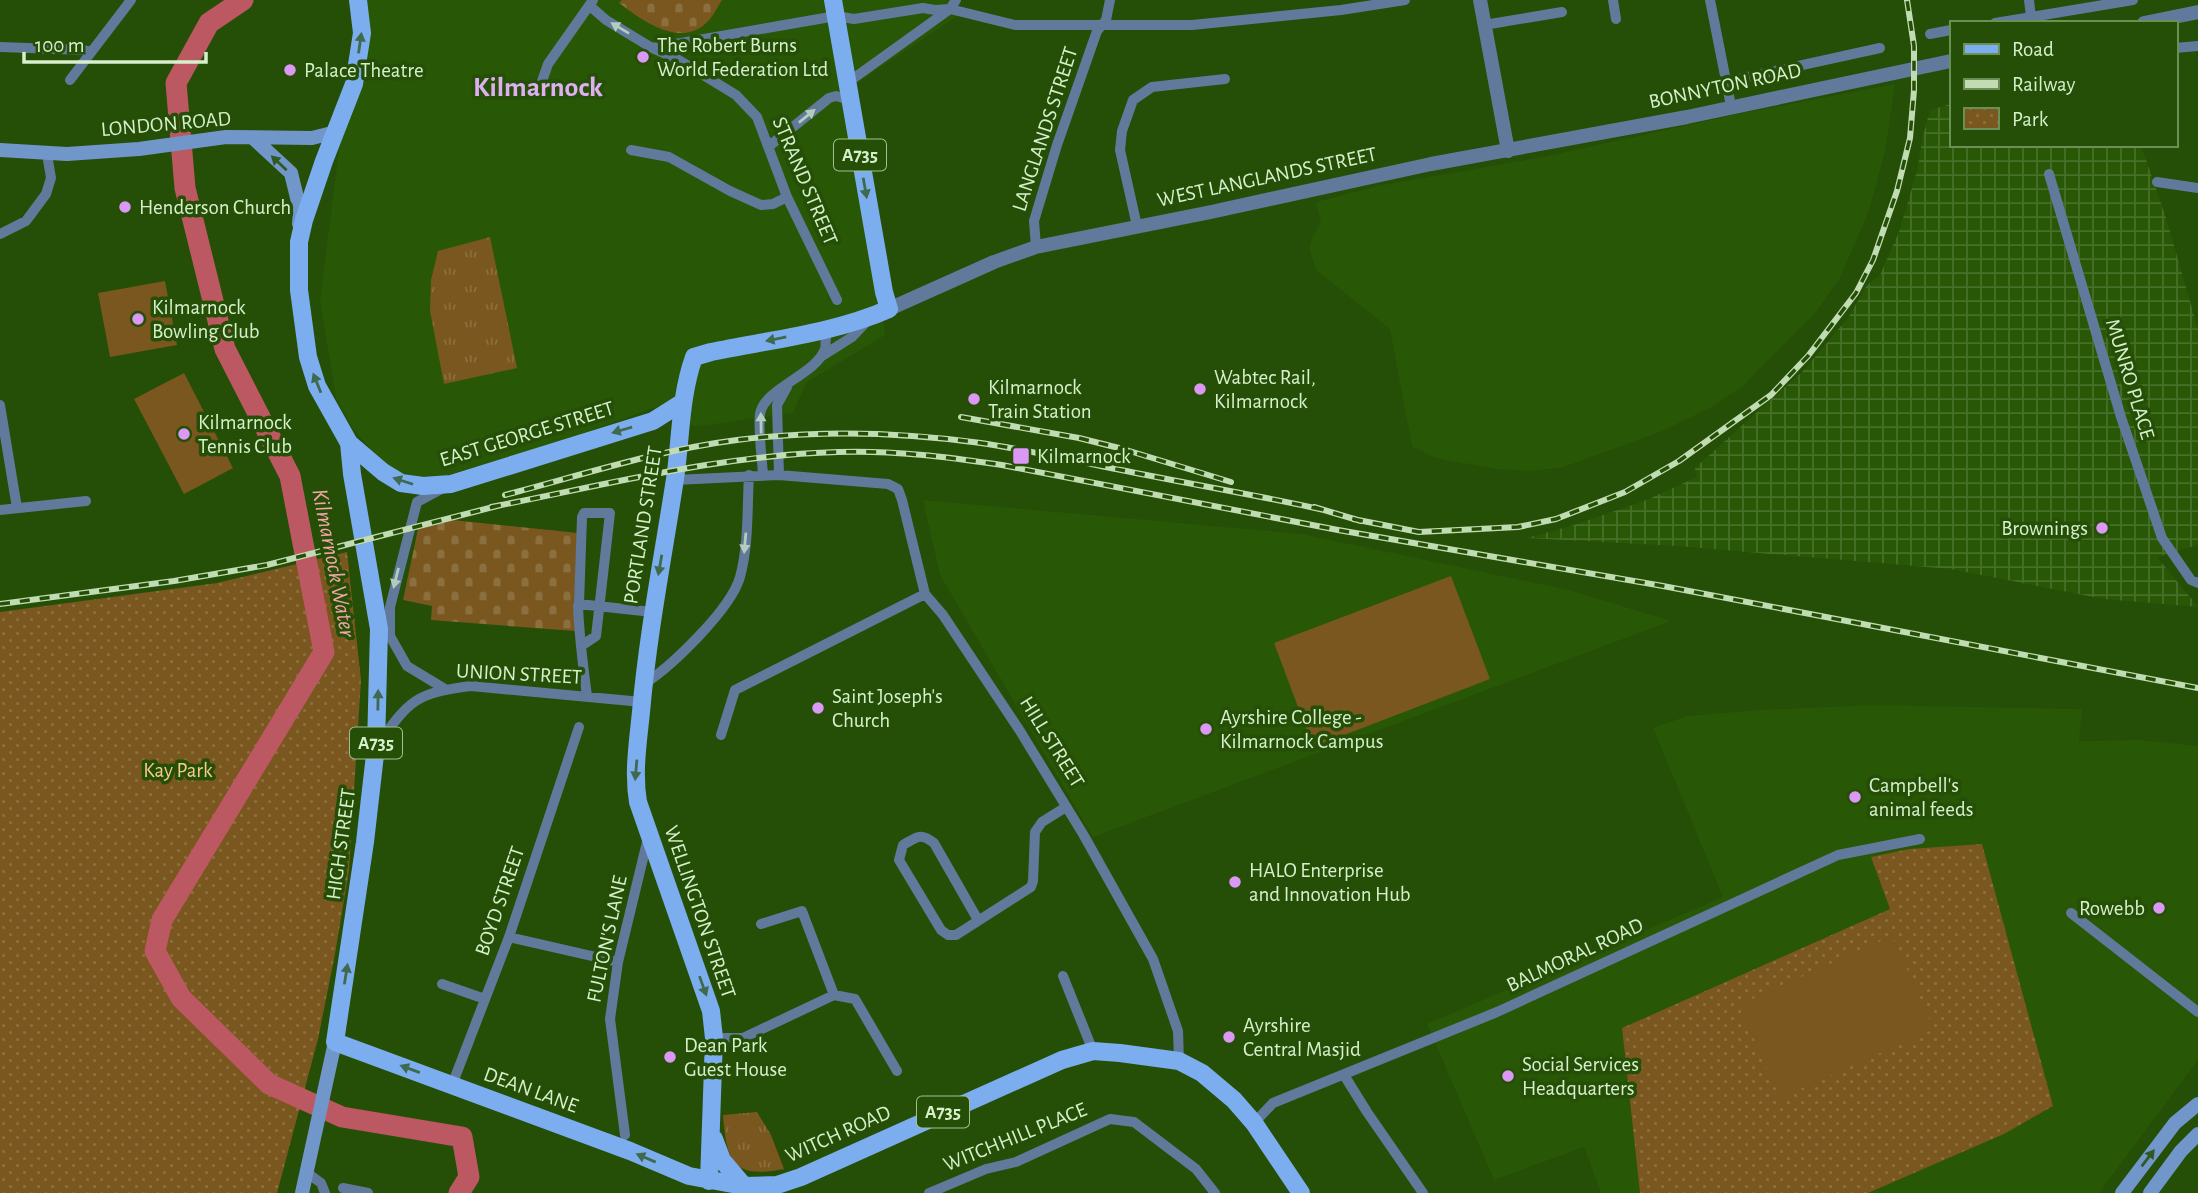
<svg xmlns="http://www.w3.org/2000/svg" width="2198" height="1193" viewBox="0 0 2198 1193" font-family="'Alegreya Sans',sans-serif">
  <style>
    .built { fill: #285705 }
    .industrial { fill: url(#industrial-grid) }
    .grass { fill: url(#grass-tufts) }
    .cemetery { fill: url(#cemetery-stones) }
    .park { fill: url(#park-dots) }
    .garden { fill: #7a571e }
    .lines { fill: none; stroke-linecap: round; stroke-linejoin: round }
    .river { stroke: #bc5861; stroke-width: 21 }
    .minor { stroke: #61799a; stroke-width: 10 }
    .tertiary { stroke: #61799a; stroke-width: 14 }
    .secondary { stroke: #7197ca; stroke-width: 14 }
    .primary { stroke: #7cadef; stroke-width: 18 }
    .rail-casing { stroke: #c1dcb3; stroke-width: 6 }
    .rail { stroke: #254e07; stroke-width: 3.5; stroke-dasharray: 10; stroke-linecap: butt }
    .oneway { fill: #b4ccbd }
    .oneway2 { fill: #3f6a4d }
    .oneway3 { fill: #305924 }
    .poi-dot { fill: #db99f5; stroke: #254e07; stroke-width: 2.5 }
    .labels { text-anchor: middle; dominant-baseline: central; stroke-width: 7; stroke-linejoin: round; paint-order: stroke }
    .shield { fill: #254e07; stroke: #a2bf91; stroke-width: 2 }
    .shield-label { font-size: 19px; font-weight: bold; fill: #d7f0cc }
    .poi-label { font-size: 21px; fill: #d7f0cc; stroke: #254e07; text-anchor: start }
    .street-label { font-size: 21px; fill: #d7f0cc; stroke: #254e07 }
    .park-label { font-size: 21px; fill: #f8cb8b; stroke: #254e07 }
    .water-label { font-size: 23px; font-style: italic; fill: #f5a5a9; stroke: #254e07 }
    .district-label { font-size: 28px; font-weight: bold; fill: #ddb0ef; stroke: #254e07 }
  </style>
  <defs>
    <pattern id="industrial-grid" width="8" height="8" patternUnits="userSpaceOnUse" patternTransform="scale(1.75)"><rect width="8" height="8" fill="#285705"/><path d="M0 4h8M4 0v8" fill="none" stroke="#466f28"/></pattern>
    <pattern id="grass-tufts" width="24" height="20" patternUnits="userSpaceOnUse" patternTransform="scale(1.75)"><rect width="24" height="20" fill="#7a571e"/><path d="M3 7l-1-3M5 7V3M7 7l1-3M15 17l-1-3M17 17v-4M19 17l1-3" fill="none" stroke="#8c6f3e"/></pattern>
    <pattern id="cemetery-stones" width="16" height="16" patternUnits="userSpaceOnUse" patternTransform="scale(1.75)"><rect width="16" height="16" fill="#7a571e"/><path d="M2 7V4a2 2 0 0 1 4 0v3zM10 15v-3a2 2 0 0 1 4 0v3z" fill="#8c6f3e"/></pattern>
    <pattern id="park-dots" width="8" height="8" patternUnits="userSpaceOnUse" patternTransform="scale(1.75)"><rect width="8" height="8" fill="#7a571e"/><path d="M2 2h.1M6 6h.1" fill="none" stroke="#8c6f3e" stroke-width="1.8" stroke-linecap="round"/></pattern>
  </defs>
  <rect width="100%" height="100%" fill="#254e07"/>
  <path class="built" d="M365,0H956L957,16L856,84L885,335L806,383L793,413L694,427L670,402L570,438L428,481L389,472L352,427L336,398L320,300L339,150L371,30Z
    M1895,84L1885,152L1869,211L1840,278L1816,312L1743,386L1710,408L1660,432L1564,467L1532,471L1497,469L1435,458L1412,446L1390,329L1316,270L1309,248L1312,238L1321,222L1316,202L1378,186L1538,158L1743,113Z
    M923,500L1302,534L1569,590L1671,621L1093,837L940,575Z
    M1870,705L2082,709L2079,741L2141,740L2198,746V1060L2099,1193H1868L2004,1134L2053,1106L1956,846L1909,849L1872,857L1890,909L1622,1028L1640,1193H1601L1584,1147L1494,1180L1427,1024L1723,897L1653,728L1687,716L1760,710Z"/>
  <path class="industrial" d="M1951,104V145H2141L2166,218L2198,329V545L2157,557L2198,607L2104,599L1951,569L1677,546L1527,538L1574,525L1644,501L1697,477L1695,468L1804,370L1848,318L1867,285L1880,275L1899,232L1917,171L1923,136L1930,110Z"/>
  <path class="grass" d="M490,237L517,368L444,384L430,311L431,280L438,251Z
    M757,1112L771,1135L784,1169C732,1179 727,1162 723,1115Z"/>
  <path class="cemetery" d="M622,0H722C718,6 715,13 710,19C683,51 643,21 619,3Z
    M453,520L578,533L575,631L431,620L432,606L403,600L418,529Z"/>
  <path class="park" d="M347,552L361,680L349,870L335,954L318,1039L277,1193H0V612L217,583Z
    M1982,844L2053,1106L2004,1134L1868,1193H1640L1622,1028L1890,909L1871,857L1909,849Z"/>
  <path class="garden" d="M165,281L177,345L110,357L98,293Z
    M184,373L233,468L184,494L134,399Z
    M1451,576L1490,679L1313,747L1274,643Z
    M1892,936L1934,1029L1780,1098L1739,1005Z"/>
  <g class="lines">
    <path class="river" d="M243,0L209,23L176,83L185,188L225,349L290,476L324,652L162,920L155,951L181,998L269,1084L342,1117L462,1137L469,1177L459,1193"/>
    <path class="minor" d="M1613,0L1616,19
      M1710,0L1731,106
      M2029,0L2031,17
      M590,6L606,20L652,48L677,59L736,95L757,117L787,197L837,300
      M1995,23L2133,0
      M1484,25L1562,12
      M1930,34L1951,30
      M0,47L84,50L91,52
      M652,48L836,16L854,19L923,8L935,10L950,9L1015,25H1192L1341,10L1405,0
      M2175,48L2198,46
      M70,80L131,0
      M1725,82L1880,48
      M847,83L950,9L956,0
      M540,87L548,64L593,0
      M768,147L829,98L836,96L850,100
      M631,150L669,157L730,191L761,205L773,204L787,197
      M2049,174L2121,417L2162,538L2191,580L2198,583
      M2157,182L2198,188
      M1137,226L1120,150L1122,131L1133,100L1152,87L1225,79
      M0,234L26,221L46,194L51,178L47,154
      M1036,247L1034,221L1037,211L1057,145L1097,31L1106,20L1110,0
      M822,356L852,337L869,319
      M0,405L17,508
      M763,475C762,458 758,430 760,414C764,388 816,375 825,349C826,346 825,342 826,338L819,330
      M779,475L777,405L787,387
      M675,480L779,475L888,484L898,489L902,500L925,594L943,615L1020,731L1083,834L1153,959L1178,1031L1179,1061
      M443,488L417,502L390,607V636L407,666L445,689
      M0,510L86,501
      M579,604L652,612
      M581,646L596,636L610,513H584L582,517L579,604L578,605C579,635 583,666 587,696
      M644,684C672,666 731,609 740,577C749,544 747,508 749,475
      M721,735L735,690L925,594
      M378,744C410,700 415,693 471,686L642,702
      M2071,913L2198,1012
      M978,920L934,843C920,832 917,837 903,845L899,860L941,930L948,935H956L1031,887L1033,881L1035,832L1042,822L1066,807
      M761,924L802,911L834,995
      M509,937L618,962
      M1063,976L1093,1051
      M442,984L485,999
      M714,1038H743L834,995L855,999L897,1071
      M1344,1075L1367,1112L1423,1193
      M452,1085L509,937L579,727
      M1254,1123L1273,1103L1497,1012L1838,855L1920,839
      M625,1135L610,1019L618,962L648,838
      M306,1172L321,1183L325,1193
      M343,1188L368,1193
      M929,1193L986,1169L1016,1162L1110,1119L1134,1122L1196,1169L1215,1193"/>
    <path class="tertiary" d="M1480,0L1508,151
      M2144,23L2198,12
      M889,309L994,262L1036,247L1211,212L1431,164L1687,117L1951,61"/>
    <path class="secondary" d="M253,138L291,173L300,210L299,224
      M0,150L67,154L139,149L226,137L312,138L336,132
      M302,1193L335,1042
      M2122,1193L2175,1123L2198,1104
      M2150,1193L2181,1151L2198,1134"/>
    <path class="primary" d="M358,0L362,33L354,84L324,161L304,220L299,242V290L308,357L317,386L349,443L383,472L401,483L423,486L451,484L653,421L683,402
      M349,443L352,474L379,629L376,746L365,842L335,1042L630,1151L689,1176L744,1186L777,1185L801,1177L1062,1060L1093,1051L1120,1053L1179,1061L1202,1073L1234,1100L1254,1123L1301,1193
      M714,1139L722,1160L744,1186
      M709,1181L714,1038L711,1011L638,802C633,772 638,742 641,712C648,633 663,557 675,479C681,438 680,396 694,357L711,352C769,340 835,333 889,309L884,292L833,0"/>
    <g class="rail-casing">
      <path id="rail" d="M961,417L1079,438L1123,449L1231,482
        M505,495C582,475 658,450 737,440C817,430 901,432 981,443C1028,450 1075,461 1121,470C1189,484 1257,495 1324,510
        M491,507C606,485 720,455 838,452C892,450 948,457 1002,465L1338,530L1663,586L2198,688
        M1314,507L1361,521
        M1353,519L1419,532L1518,527L1556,519L1625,492L1679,461L1771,395L1808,356L1856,293L1873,260L1897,191L1910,138L1914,90V46L1907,0
        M0,604L174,581L267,565L501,505"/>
    </g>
    <use href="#rail" class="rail"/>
  </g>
  <defs><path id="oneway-solid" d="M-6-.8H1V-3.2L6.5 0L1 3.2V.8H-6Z" transform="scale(1.75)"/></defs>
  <g class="oneway">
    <use href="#oneway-solid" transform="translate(620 28) rotate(-149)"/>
    <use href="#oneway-solid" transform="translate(807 116) rotate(-39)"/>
    <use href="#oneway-solid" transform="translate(761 423) rotate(-91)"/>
    <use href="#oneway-solid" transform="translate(745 543) rotate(95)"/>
    <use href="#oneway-solid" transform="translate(396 578) rotate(104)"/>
  </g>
  <g class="oneway2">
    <use href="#oneway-solid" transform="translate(360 43) rotate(-82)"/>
    <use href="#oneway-solid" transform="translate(865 188) rotate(80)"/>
    <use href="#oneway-solid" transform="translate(776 339) rotate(169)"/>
    <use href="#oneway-solid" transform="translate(317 383) rotate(-112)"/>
    <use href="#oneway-solid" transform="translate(622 430) rotate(164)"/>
    <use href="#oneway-solid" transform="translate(403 481) rotate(-162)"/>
    <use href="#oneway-solid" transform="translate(660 565) rotate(100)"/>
    <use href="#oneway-solid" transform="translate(378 700) rotate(-89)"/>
    <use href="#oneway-solid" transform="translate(636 770) rotate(95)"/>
    <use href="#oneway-solid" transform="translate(346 974) rotate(-81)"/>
    <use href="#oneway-solid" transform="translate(703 986) rotate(70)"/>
    <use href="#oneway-solid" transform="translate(410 1069) rotate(-160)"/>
    <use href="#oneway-solid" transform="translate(646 1158) rotate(-157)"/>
  </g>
  <g class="oneway3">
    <use href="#oneway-solid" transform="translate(279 163) rotate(-137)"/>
    <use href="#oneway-solid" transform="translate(2148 1158) rotate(-53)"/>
  </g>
  <g class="poi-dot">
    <circle cx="643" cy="57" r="7"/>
    <circle cx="290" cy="70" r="7"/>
    <circle cx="125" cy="207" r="7"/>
    <circle cx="138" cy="319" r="7"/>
    <circle cx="1200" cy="389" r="7"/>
    <circle cx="974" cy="399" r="7"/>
    <circle cx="184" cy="434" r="7"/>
    <rect x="1012" y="447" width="18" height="18" rx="3.5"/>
    <circle cx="2102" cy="528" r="7"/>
    <circle cx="818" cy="708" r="7"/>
    <circle cx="1206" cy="729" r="7"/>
    <circle cx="1855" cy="797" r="7"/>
    <circle cx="1235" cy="882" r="7"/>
    <circle cx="2159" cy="908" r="7"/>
    <circle cx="1229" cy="1037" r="7"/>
    <circle cx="670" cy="1057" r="7"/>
    <circle cx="1508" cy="1076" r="7"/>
  </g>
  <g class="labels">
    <g class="shield">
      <rect x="834" y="139.5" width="52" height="31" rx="5"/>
      <rect x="350" y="727.5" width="52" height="31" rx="5"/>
      <rect x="917" y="1096.5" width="52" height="31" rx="5"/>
    </g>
    <g class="shield-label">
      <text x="860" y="155">A735</text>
      <text x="376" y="743">A735</text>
      <text x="943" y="1112">A735</text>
    </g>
    <g class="poi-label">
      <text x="657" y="45">The Robert Burns<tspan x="657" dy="24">World Federation Ltd</tspan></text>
      <text x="304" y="70">Palace Theatre</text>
      <text x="139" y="207">Henderson Church</text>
      <text x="152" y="307">Kilmarnock<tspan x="152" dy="24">Bowling Club</tspan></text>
      <text x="1214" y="377">Wabtec Rail,<tspan x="1214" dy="24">Kilmarnock</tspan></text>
      <text x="988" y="387">Kilmarnock<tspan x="988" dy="24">Train Station</tspan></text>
      <text x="198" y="422">Kilmarnock<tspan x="198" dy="24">Tennis Club</tspan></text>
      <text x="1037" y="456">Kilmarnock</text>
      <text x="2088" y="528" text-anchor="end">Brownings</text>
      <text x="832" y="696">Saint Joseph's<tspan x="832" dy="24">Church</tspan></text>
      <text x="1220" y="717">Ayrshire College -<tspan x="1220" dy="24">Kilmarnock Campus</tspan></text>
      <text x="1869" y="785">Campbell's<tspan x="1869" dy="24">animal feeds</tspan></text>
      <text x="1249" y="870">HALO Enterprise<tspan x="1249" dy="24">and Innovation Hub</tspan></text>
      <text x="2145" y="908" text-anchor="end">Rowebb</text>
      <text x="1243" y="1025">Ayrshire<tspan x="1243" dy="24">Central Masjid</tspan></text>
      <text x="684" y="1045">Dean Park<tspan x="684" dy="24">Guest House</tspan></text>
      <text x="1522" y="1064">Social Services<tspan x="1522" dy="24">Headquarters</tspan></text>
    </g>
    <g class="street-label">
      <text transform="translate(1725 86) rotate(-12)">BONNYTON ROAD</text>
      <text transform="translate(166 124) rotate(-5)">LONDON ROAD</text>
      <text transform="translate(1045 129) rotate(-72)">LANGLANDS STREET</text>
      <text transform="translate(1267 177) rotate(-12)">WEST LANGLANDS STREET</text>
      <text transform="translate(805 181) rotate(67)">STRAND STREET</text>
      <text transform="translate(2130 379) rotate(73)">MUNRO PLACE</text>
      <text transform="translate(527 434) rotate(-17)">EAST GEORGE STREET</text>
      <text transform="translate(643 525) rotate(-81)">PORTLAND STREET</text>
      <text transform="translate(519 674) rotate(3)">UNION STREET</text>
      <text transform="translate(1052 742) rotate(58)">HILL STREET</text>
      <text transform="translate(341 844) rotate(-82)">HIGH STREET</text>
      <text transform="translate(500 901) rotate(-71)">BOYD STREET</text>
      <text transform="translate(700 912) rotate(71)">WELLINGTON STREET</text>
      <text transform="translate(607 939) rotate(-78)">FULTON'S LANE</text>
      <text transform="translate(1575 955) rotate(-25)">BALMORAL ROAD</text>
      <text transform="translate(531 1090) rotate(20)">DEAN LANE</text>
      <text transform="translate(838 1134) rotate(-24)">WITCH ROAD</text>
      <text transform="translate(1015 1137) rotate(-22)">WITCHHILL PLACE</text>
    </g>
    <g class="park-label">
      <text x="178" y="770">Kay Park</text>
    </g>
    <g class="water-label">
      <text transform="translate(333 563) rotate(79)">Kilmarnock Water</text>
    </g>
    <g class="district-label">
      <text x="538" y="88">Kilmarnock</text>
    </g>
  </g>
  <rect x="1950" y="21" width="228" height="126" fill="#254e07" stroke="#6c8f56" stroke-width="2"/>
  <rect x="1964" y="44" width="35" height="10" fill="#7cadef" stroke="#6c8f56" stroke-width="2"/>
  <text x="2012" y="56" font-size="21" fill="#d7f0cc">Road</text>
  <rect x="1964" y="79" width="35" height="10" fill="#c1dcb3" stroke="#6c8f56" stroke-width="2"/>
  <text x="2012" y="91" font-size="21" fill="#d7f0cc">Railway</text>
  <rect x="1964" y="108" width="35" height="21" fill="url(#park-dots)" stroke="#6c8f56" stroke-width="2"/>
  <text x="2012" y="126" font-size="21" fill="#d7f0cc">Park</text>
  <path d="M24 52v10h182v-10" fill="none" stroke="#d7f0cc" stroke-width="3.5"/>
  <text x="35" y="52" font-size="21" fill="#d7f0cc" stroke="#254e07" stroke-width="5" paint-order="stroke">100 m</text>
</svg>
